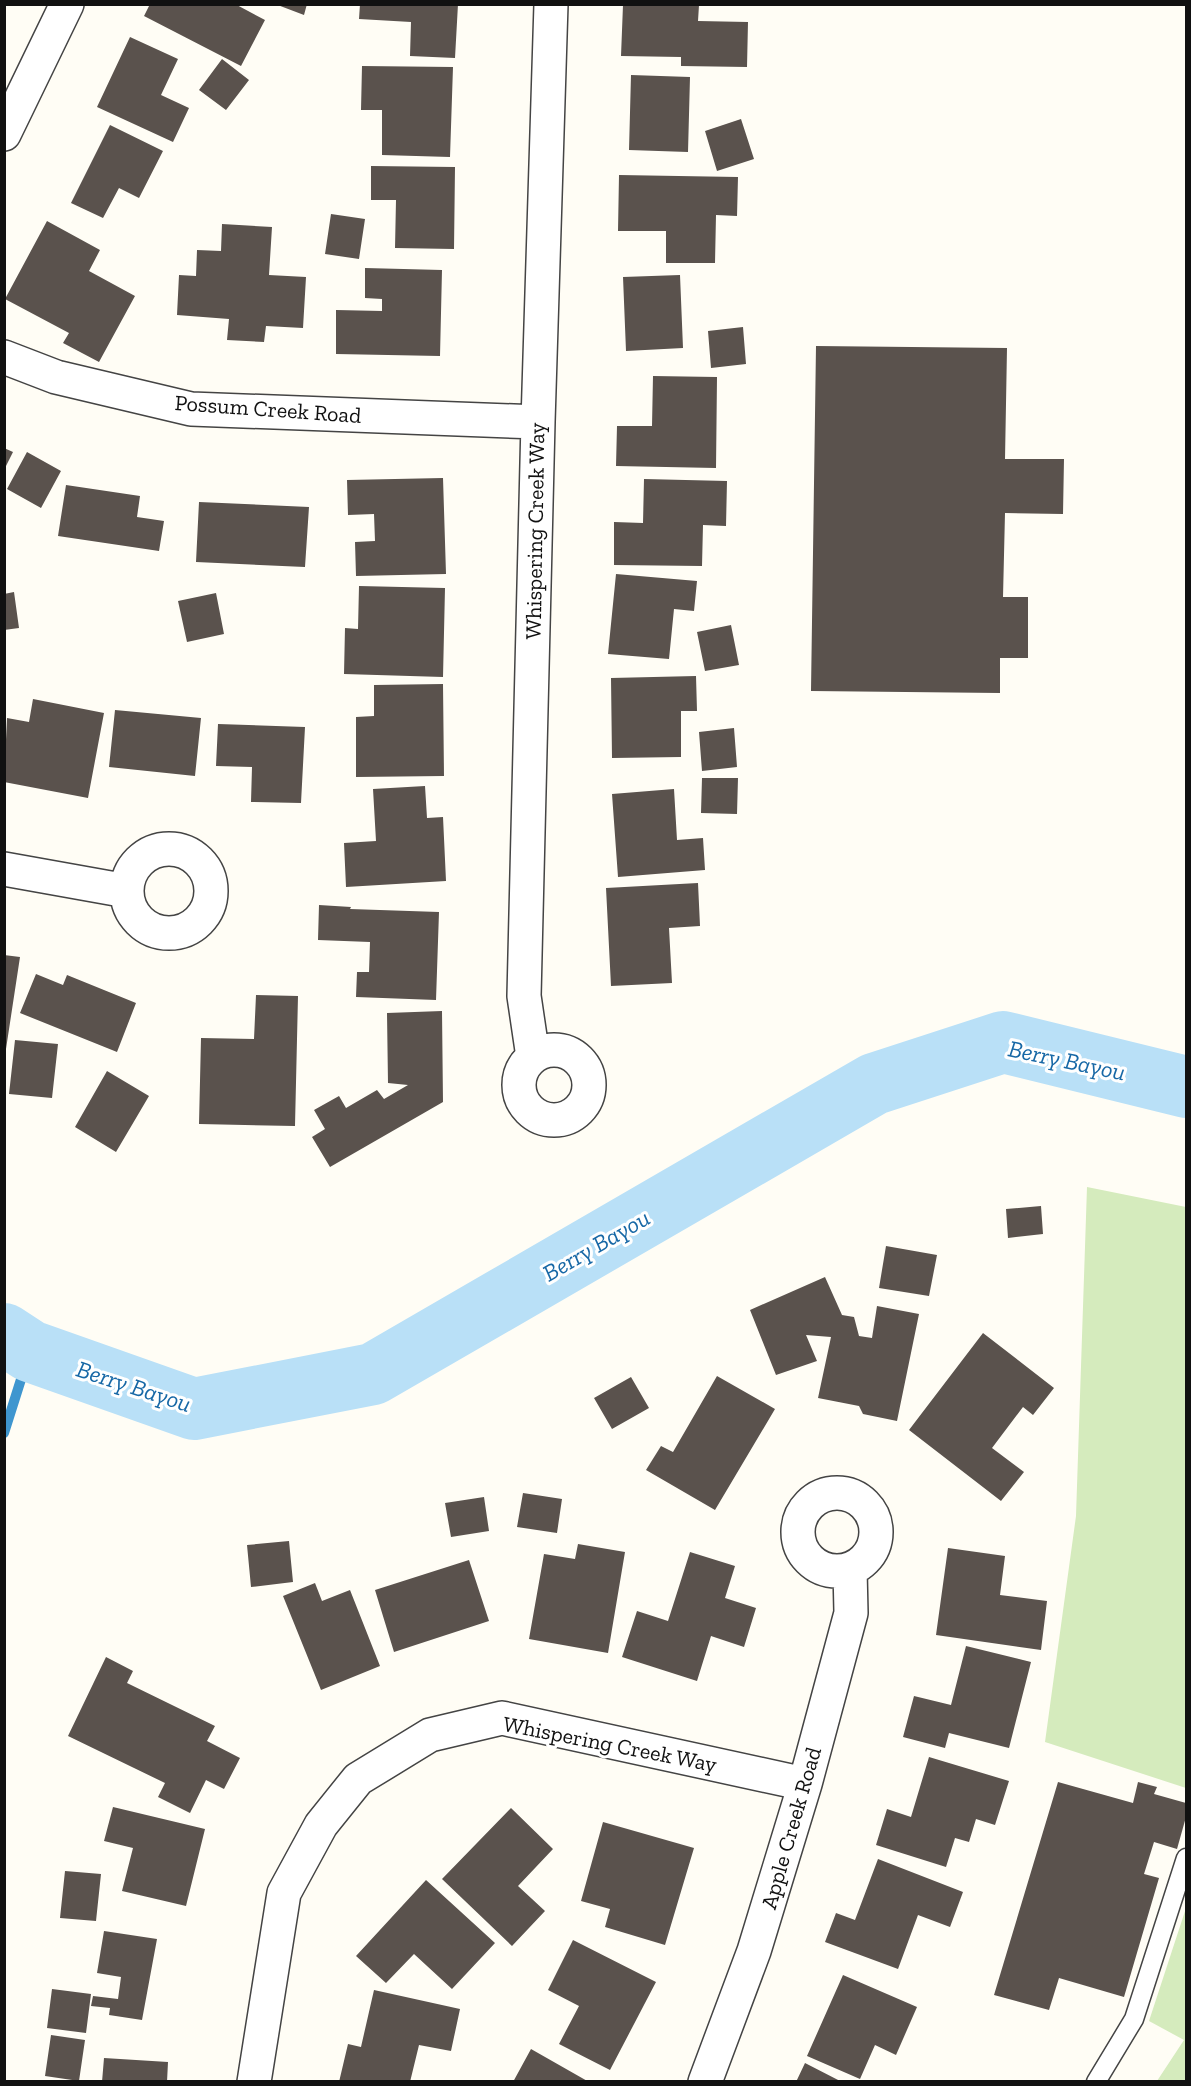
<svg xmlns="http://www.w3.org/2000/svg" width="1191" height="2086" viewBox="0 0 1191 2086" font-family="'Zilla Slab',serif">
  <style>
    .green { fill: #d5ebbd }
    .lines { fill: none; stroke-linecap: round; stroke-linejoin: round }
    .stream { stroke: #3f96cf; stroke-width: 10 }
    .river { stroke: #b9e0f7; stroke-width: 62 }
    .building { fill: #5a524d }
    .service-casing { stroke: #444; stroke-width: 21 }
    .minor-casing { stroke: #444; stroke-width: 36 }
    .service { stroke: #fff; stroke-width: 18 }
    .minor { stroke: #fff; stroke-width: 33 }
    .labels { text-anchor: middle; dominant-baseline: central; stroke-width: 6; stroke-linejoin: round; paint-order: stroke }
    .street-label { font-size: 22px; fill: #111; stroke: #fff }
    .water-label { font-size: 24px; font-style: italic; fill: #1768a6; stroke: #fff }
  </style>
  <rect width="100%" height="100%" fill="#fffdf5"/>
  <path class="green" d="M1087,1187L1186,1207V1788L1045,1742L1076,1516Z
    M1186,1908V2081H1157L1184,2040L1149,2021Z"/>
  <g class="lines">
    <path class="stream" d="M4,1433L30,1351"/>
    <path class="river" d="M4,1334L30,1351L194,1409L373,1374L874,1084L1003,1042L1186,1087"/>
  </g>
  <path class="building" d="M150,4H235L265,20L241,66L144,16Z
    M275,4H307L304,15Z
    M360,4H458L455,58L410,56L411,22L359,19Z
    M623,5H699L698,21L748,22L747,67L681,66V57L621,56Z
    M130,37L178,59L161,95L189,108L173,142L97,107Z
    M222,59L249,80L226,110L199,90Z
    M362,66L453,67L450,157L382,155V110H361Z
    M631,75L690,77L688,152L629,150Z
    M741,119L754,159L717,171L705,131Z
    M110,125L163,151L139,198L119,188L103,218L71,203Z
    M371,166L455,167L454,249L395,248L396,200H371Z
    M619,175L738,177L737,216L716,215L715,263H666V231H618Z
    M331,214L365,219L359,259L325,254Z
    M47,221L100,250L89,271L135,296L99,362L63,343L69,333L5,299Z
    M222,224L272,227L269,275L306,277L303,328L266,326L264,342L227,340L229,319L177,315L179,275L196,276L197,250L221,251Z
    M365,268L442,270L440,356L336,354V310L382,311V299L365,298Z
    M680,275L683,348L626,351L623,277Z
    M743,327L746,364L711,368L708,331Z
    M816,346L1007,348L1005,459H1064L1063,514L1005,513L1003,597H1028V658H1000V693L811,691Z
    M653,376L717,377L716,468L616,466L617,426H652Z
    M4,448L13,452L4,470Z
    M27,452L61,471L41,508L7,489Z
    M443,478L446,574L356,576L355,542L375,541L374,514L348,515L347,480Z
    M644,479L727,481L726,526L703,525L702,566L614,565V522L643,523Z
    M66,485L140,496L137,517L164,521L159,551L58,536Z
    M199,502L309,507L305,567L196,562Z
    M616,574L697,581L694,611L674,609L669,659L608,654Z
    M359,586L445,588L443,677L344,674L345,628L358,629Z
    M14,592L19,628L4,630V594Z
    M216,593L224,634L187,642L178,601Z
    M731,625L739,665L705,671L697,632Z
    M696,676L697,711H681V757L612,758L611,678Z
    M443,684L444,776L356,777V717L374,716V685Z
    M33,699L104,713L88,798L4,782L7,718L29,722Z
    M115,710L201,718L195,776L109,767Z
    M218,724L305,727L301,803L251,802L252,767L216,766Z
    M734,728L737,767L702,771L699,732Z
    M702,778H738L737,814L701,813Z
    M425,786L427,818L443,817L446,881L346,887L344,843L376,841L373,789Z
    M674,789L677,840L703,838L705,870L618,877L612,794Z
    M698,883L700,926L669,928L672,983L611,986L606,888Z
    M319,905L351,907L350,909L439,912L436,1000L356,997L357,972H369L370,942L318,940Z
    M4,955L20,957L6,1049H4Z
    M36,974L63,985L67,975L136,1003L117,1052L20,1013Z
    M256,995L298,996L295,1126L199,1124L201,1038L254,1039Z
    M442,1011L443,1102L330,1167L312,1137L325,1129L314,1110L339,1096L346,1108L377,1090L384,1099L408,1085L388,1083L387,1013Z
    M15,1040L58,1044L52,1098L9,1094Z
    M107,1071L149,1096L116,1152L75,1127Z
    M1041,1206L1043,1234L1008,1238L1006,1209Z
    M886,1246L937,1255L929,1296L879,1288Z
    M825,1277L842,1315L854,1317L859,1336L872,1338L877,1306L919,1314L897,1421L863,1414L859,1406L818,1398L831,1337L806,1335L817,1361L776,1375L750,1310Z
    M983,1333L1054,1388L1033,1415L1023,1407L992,1448L1024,1472L1001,1501L909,1430Z
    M717,1376L775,1409L715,1510L646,1470L661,1446L673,1452Z
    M631,1377L649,1408L612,1429L594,1398Z
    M523,1493L562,1499L557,1533L517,1527Z
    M484,1497L489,1531L451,1537L445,1503Z
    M289,1541L293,1582L251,1587L247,1545Z
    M578,1544L625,1552L608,1653L529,1639L544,1554L575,1559Z
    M948,1548L1005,1556L1000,1595L1047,1601L1041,1650L936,1635Z
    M690,1552L735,1566L725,1598L756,1608L744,1647L711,1636L697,1681L622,1657L637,1611L668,1621Z
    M469,1560L489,1621L394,1652L375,1590Z
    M315,1583L322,1601L350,1590L380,1666L321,1690L283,1596Z
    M966,1646L1031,1662L1009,1748L949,1733L945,1748L903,1737L914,1696L951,1705Z
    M106,1657L133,1671L127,1683L215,1726L207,1741L240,1758L224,1789L206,1780L190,1813L158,1797L165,1783L68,1736Z
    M929,1757L1009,1781L995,1825L976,1819L969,1842L955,1838L946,1867L876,1845L887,1809L911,1817Z
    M1058,1782L1133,1803L1138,1782L1157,1787L1154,1794L1186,1803V1817L1177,1849L1154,1842L1144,1874L1159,1878L1124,1997L1059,1978L1049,2010L994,1995Z
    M113,1807L205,1829L186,1906L122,1891L133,1848L104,1841Z
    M511,1808L553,1849L518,1886L545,1911L512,1946L442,1879Z
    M603,1822L694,1848L665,1945L605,1927L610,1909L581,1901Z
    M878,1859L963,1892L950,1927L918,1915L898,1969L825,1942L836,1913L855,1920Z
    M65,1871L101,1874L96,1921L60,1918Z
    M426,1880L495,1943L452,1989L414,1954L386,1983L356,1956Z
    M104,1931L157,1939L142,2020L109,2015L110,2008L91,2006L93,1996L118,1999L121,1977L97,1973Z
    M573,1940L656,1982L610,2070L559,2044L579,2006L548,1990Z
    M843,1975L917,2007L896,2055L875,2045L860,2079L807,2056Z
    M52,1989L91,1994L86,2033L47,2028Z
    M374,1990L460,2009L451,2051L419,2045L410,2082H339L348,2044L361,2047Z
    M51,2035L85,2040L79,2081L45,2076Z
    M531,2049L589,2082H513Z
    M104,2058L168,2062L167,2082H102Z
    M805,2063L842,2082H796Z"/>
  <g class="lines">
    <g class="service-casing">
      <path id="service" d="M1096,2082L1134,2019L1186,1858"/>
    </g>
    <g class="minor-casing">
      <path id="minor" d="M4,134L67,4
        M4,357L56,377L191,409L538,422
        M127 891a42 42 0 1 1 84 0a42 42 0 1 1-84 0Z
        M4,869L127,891
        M519 1085a35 35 0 1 1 70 0a35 35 0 1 1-70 0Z
        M533,1057L524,996L538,422L551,4
        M798 1532a39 39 0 1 1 78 0a39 39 0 1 1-78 0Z
        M254,2082L284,1893L321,1825L358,1779L430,1735L502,1718L805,1784
        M705,2082L754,1951L805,1784L851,1613L850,1569"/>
    </g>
    <use href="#service" class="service"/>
    <use href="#minor" class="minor"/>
  </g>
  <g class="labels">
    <g class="street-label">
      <text transform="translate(268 409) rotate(4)">Possum Creek Road</text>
      <text transform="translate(535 531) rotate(-89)">Whispering Creek Way</text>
      <text transform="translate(610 1744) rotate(11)">Whispering Creek Way</text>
      <text transform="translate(791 1828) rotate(-74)">Apple Creek Road</text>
    </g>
    <g class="water-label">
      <text transform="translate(1067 1060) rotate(12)">Berry Bayou</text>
      <text transform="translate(596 1245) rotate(-30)">Berry Bayou</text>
      <text transform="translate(134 1386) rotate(18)">Berry Bayou</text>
    </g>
  </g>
  <rect width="1191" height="2086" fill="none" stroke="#111111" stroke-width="12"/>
</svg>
